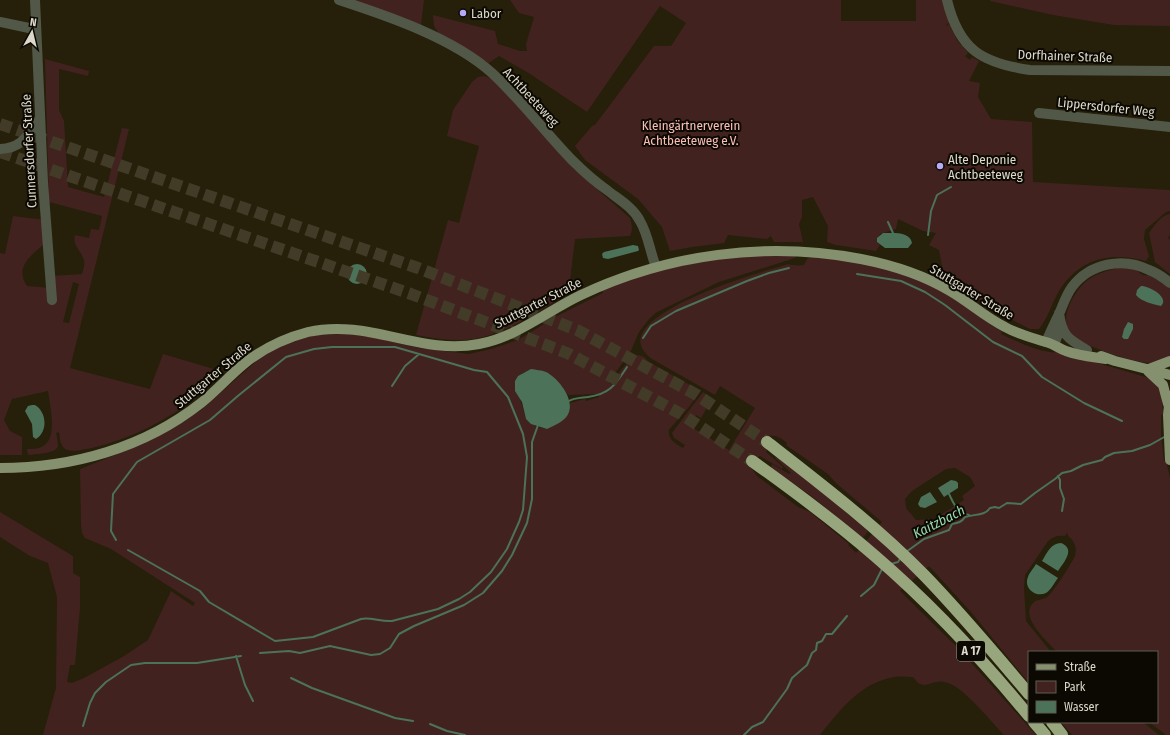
<svg xmlns="http://www.w3.org/2000/svg" width="1170" height="735" viewBox="0 0 1170 735" font-family="'Fira Sans Condensed',sans-serif">
  <style>
    .green { fill: #42221f; fill-rule: evenodd }
    .water { fill: #4c7259 }
    .lines { fill: none; stroke-linecap: round; stroke-linejoin: round }
    .stream { stroke: #4c7259; stroke-width: 2 }
    .highway-tunnel { stroke: #413b27; stroke-width: 12; stroke-dasharray: 12 6; stroke-linecap: butt }
    .minor { stroke: #525848; stroke-width: 10 }
    .major { stroke: #84906e; stroke-width: 10 }
    .highway { stroke: #98a67d; stroke-width: 12 }
    .poi-dot { fill: #b7abf8; stroke: #0c0903; stroke-width: 1.5 }
    .labels { text-anchor: middle; dominant-baseline: central; stroke-width: 4; stroke-linejoin: round; paint-order: stroke }
    .shield { fill: #0c0903; stroke: #9e9a8f; stroke-width: 1 }
    .shield-label { font-size: 12px; font-weight: bold; fill: #dcd8cb }
    .poi-label { font-size: 13px; fill: #dcd8cb; stroke: #0c0903; text-anchor: start }
    .street-label { font-size: 13px; fill: #dcd8cb; stroke: #0c0903 }
    .park-label { font-size: 13px; fill: #fbbeb7; stroke: #0c0903 }
    .water-label { font-size: 14px; font-style: italic; fill: #97d8ad; stroke: #0c0903 }
  </style>
  <rect width="100%" height="100%" fill="#261f0a"/>
  <path class="green" d="M354,0H424L421,25Z
    M510,0H841V21H916V0H947L953,20L946,25V26L949,24L957,40L968,53L965,56L970,60L972,57L979,61L969,81L980,83L978,97L991,119L1032,122L1033,182L1170,190V211L1166,212L1145,230L1144,239L1149,256L1146,261C1112,252 1082,257 1061,288C1052,301 1049,317 1039,329H1030L1024,326L987,306L960,287L943,271L939,250L929,245L936,233L923,231L898,219L896,229L880,234L877,242L880,245L876,251L836,245L827,242L828,226L813,197L802,200V217L799,224L803,242H774L771,236L767,239L728,235L724,243L692,247L670,251L662,227L638,199L585,160L575,146L592,126L595,125L654,46H671L686,23L660,6L587,112L527,72L499,56L489,63L439,34L434,26L433,15L495,31L498,44L520,51H527L526,44L534,17L519,13Z
    M990,0H1170V26L1114,25L1053,15L990,1Z
    M45,59L89,71L88,76L59,69V110L64,121L68,187L104,197L122,128L129,129L70,368L150,389L163,354L224,372C215,380 206,389 197,397C166,421 130,439 92,448C84,449 73,453 65,449C60,445 60,437 59,432L56,433C57,436 58,442 58,446C56,454 35,454 28,455L27,449C33,449 38,449 43,446C58,438 50,405 48,391L12,399L4,420L10,431L22,437V455H0V253L5,254L13,216L46,220L48,241C34,253 13,266 27,286L51,288L50,276L82,274C83,270 85,265 84,261C82,251 72,246 75,235L89,238L91,229L99,230L102,216L49,202ZM73,282L79,284L69,323L63,322Z
    M484,76L490,78L499,85L574,169L630,218C632,225 633,230 630,236L575,239L570,281V293C537,311 501,339 461,340C446,340 431,338 416,335L448,220L459,223L479,146L447,136L453,110L472,82L478,77Z
    M1170,214V234L1168,238L1170,240V274L1155,262L1149,233C1154,226 1161,215 1170,214Z
    M796,255V257L789,260L719,282L657,312L649,319L639,332L630,353L609,381L610,384L630,359L638,355L644,357L649,362L699,390C694,405 678,418 669,430C667,439 677,445 683,448L685,445L674,438L672,433L703,392L712,399L701,418L696,415L690,426L729,450L755,408L720,386L715,395L652,359C596,319 760,272 782,266C785,265 789,264 791,265C796,265 799,266 804,265L807,259L816,256L871,264L935,285L968,307L982,319L1002,332L1001,334C1016,341 1034,350 1050,352C1053,353 1056,352 1060,352L1149,378L1161,387L1163,414L1161,415V435L1164,461H1166L1170,478V735H1166L1149,722H1157V652H1057C1048,642 1019,617 1033,603C1037,599 1042,600 1047,597C1053,593 1071,564 1075,556C1077,548 1075,541 1068,536V534L1067,533L1065,536C1058,535 1054,536 1048,541L1025,575L1024,588L1026,621L1051,652H1029V683L971,612L929,566L900,591L959,649L1036,735H1004C991,722 962,684 944,682C936,680 931,685 923,685L918,683L913,677C907,677 900,676 894,677C860,683 840,710 820,735H43L56,688L57,597L48,563L30,556L0,537V512L73,556V573L80,577V608L75,665H70L67,682L72,683L84,678L124,656L148,640L171,591L193,606L195,603L111,549L85,538L82,533L81,524L80,469L145,443L185,421L201,410L261,357L280,347L298,340L316,335L346,334L376,338L419,348L469,354L491,349L518,340L557,316L603,293L602,290L650,272L726,257ZM525,372L560,385L568,395L599,394V397L586,401L585,399L570,403L569,412L547,429L537,427L526,419L515,381L518,376ZM769,436C777,435 781,438 787,443L786,445L828,474L837,484L882,522L856,553L848,545L849,544L810,512L798,507L757,476L750,466L755,459L760,456L782,469L783,467L766,452L768,449L767,438ZM955,468L970,477L975,486L962,496L964,500L934,519L916,520L906,508L905,499L912,491L946,469Z
    M1117,268C1122,268 1130,268 1134,269C1141,272 1141,277 1149,275L1170,287V357C1165,359 1158,363 1153,363C1136,364 1082,346 1071,334C1057,319 1076,288 1089,279C1098,273 1107,271 1117,268Z
    M776,457L779,459L780,458L812,483L868,531L863,538L810,495L771,468L772,464L789,474L791,473L775,458Z
    M1061,722H1143L1159,735H1072Z"/>
  <path class="water" d="M883,233C893,233 910,231 912,243L908,248H885L877,242V238Z
    M633,245L638,246L639,250L638,251L608,259L603,258L602,254L604,252Z
    M347 274a10 10 0 1 1 20 0a10 10 0 1 1-20 0Z
    M1141,286C1149,286 1170,297 1161,306C1153,304 1142,302 1136,295L1137,290Z
    M1128,322L1133,324V329L1128,339H1124L1122,337L1124,329Z
    M531,369C536,370 541,370 546,372C558,378 574,398 569,412C566,421 555,425 547,429L531,424L526,419L522,402L515,391V381L518,376Z
    M32,405H35C47,412 48,432 36,439L33,437L32,424L25,411L28,406Z
    M951,480L956,481L958,483V488L944,497L938,488Z
    M930,492L937,502L925,508L920,507L918,504L921,497Z
    M1061,543C1076,549 1064,562 1058,571L1042,561C1047,553 1051,543 1061,543Z
    M1036,564L1058,578C1054,583 1051,590 1046,593C1036,598 1023,588 1028,577C1029,573 1034,568 1036,564Z"/>
  <g class="lines">
    <path class="stream" d="M888,222L893,233
      M928,235L931,211L937,195L951,187
      M857,274L901,281L925,292L945,305L993,342L1022,356L1042,377L1084,403L1122,421
      M643,338L651,326L676,311L747,281L769,273L789,268
      M392,386L405,366L418,355
      M569,401C574,398 581,398 588,397C610,394 615,385 627,367
      M1058,476L1060,480V488L1064,499L1062,511
      M949,494C954,504 957,513 969,515
      M116,540L111,531L113,494L137,462L210,420L239,395L286,357L314,349L332,347H395L474,370L487,372L508,397L523,434L527,457L523,510L519,522L507,549L491,572L470,592L459,599L438,609L392,621C381,622 371,617 361,619L313,637L275,641L209,602L200,591L128,550
      M906,552L924,539L949,530L952,524C958,523 962,522 965,517C974,514 985,516 990,508L995,507L999,508L1007,503L1021,504L1035,493L1055,479L1062,473L1071,471L1083,465L1102,460L1105,457L1114,453L1132,451L1150,445L1166,436
      M891,564L898,562L900,559
      M861,596L874,585L882,569
      M260,653L289,651L300,653L330,646L371,655L380,654L390,648L399,634L414,626L464,605L483,593L502,571L512,555L527,523L532,499V442L538,425
      M236,656L245,685L253,701
      M291,678L312,688L395,718L413,721
      M430,724L447,731L465,735
      M83,726L90,703L95,693L106,682L131,665L145,663H197L241,656
      M744,735L752,727L763,722L787,689L792,678L807,665L812,653L816,650L817,643L822,641L826,634H832L847,616"/>
    <path class="highway-tunnel" d="M0,124L418,268L577,330L697,395L767,442
      M0,152L411,294L567,353L681,414L752,461"/>
    <path class="minor" d="M35,0L43,182L52,300
      M339,0C388,16 453,38 492,73C521,100 545,132 572,160C583,171 594,181 607,190C618,199 633,207 640,221C648,234 650,252 656,267
      M947,0C959,50 982,63 1030,70L1170,71
      M0,22L29,28H36
      M1039,113L1170,127
      M0,149C22,148 27,136 39,120
      M1059,313C1062,336 1068,339 1087,350
      M1046,342C1050,333 1054,324 1059,314C1063,305 1066,295 1072,287C1090,263 1123,257 1149,270C1157,273 1164,278 1170,283
      M1054,345L1061,326"/>
    <path class="major" d="M1101,356L1115,361L1170,375
      M1149,369L1170,361
      M1148,371L1163,385L1168,404
      M1170,396L1168,415L1170,460
      M0,468C72,468 144,448 201,403C216,391 229,376 245,363C264,348 285,338 308,332C369,318 420,356 479,344C517,337 547,311 581,295C668,254 766,241 861,259C892,265 922,274 950,291C969,302 985,317 1005,327C1019,335 1034,338 1049,343C1055,345 1060,349 1066,351C1079,356 1093,357 1106,359"/>
    <path class="highway" d="M767,442C821,484 876,526 924,575C961,613 995,654 1029,694
      M752,461C794,491 836,522 875,556C931,604 982,659 1029,716
      M1034,722L1045,735
      M1052,722L1062,735"/>
  </g>
  <g class="poi-dot">
    <circle cx="463" cy="13" r="4"/>
    <circle cx="940" cy="166" r="4"/>
  </g>
  <g class="labels">
    <rect class="shield" x="957" y="641" width="28" height="20" rx="3"/>
    <g class="shield-label">
      <text x="971" y="651">A 17</text>
    </g>
    <g class="poi-label">
      <text x="471" y="13">Labor</text>
      <text x="948" y="159">Alte Deponie<tspan x="948" dy="15">Achtbeeteweg</tspan></text>
    </g>
    <g class="street-label">
      <text transform="translate(1065 56) rotate(2)">Dorfhainer Straße</text>
      <text transform="translate(531 97) rotate(47)">Achtbeeteweg</text>
      <text transform="translate(1106 107) rotate(6)">Lippersdorfer Weg</text>
      <text transform="translate(29 151) rotate(-93)">Cunnersdorfer Straße</text>
      <text transform="translate(972 292) rotate(31)">Stuttgarter Straße</text>
      <text transform="translate(538 303) rotate(-27)">Stuttgarter Straße</text>
      <text transform="translate(213 375) rotate(-40)">Stuttgarter Straße</text>
    </g>
    <g class="park-label">
      <text x="691" y="125">Kleingärtnerverein<tspan x="691" dy="15">Achtbeeteweg e.V.</tspan></text>
    </g>
    <g class="water-label">
      <text transform="translate(939 522) rotate(-27)">Kaitzbach</text>
    </g>
  </g>
  <rect x="1028" y="651" width="130" height="72" fill="#0c0903" stroke="#5f5c53"/>
  <rect x="1036" y="664" width="20" height="6" fill="#84906e" stroke="#5f5c53"/>
  <text x="1064" y="671" font-size="12" fill="#dcd8cb">Straße</text>
  <rect x="1036" y="681" width="20" height="12" fill="#42221f" stroke="#5f5c53"/>
  <text x="1064" y="691" font-size="12" fill="#dcd8cb">Park</text>
  <rect x="1036" y="701" width="20" height="12" fill="#4c7259" stroke="#5f5c53"/>
  <text x="1064" y="711" font-size="12" fill="#dcd8cb">Wasser</text>
  <g transform="translate(32 32) rotate(8)" stroke="#0c0903" stroke-width="3" paint-order="stroke">
  <path d="M0-3L7 15L0 10L-7 15Z" fill="#dcd8cb"/>
  <text y="-6" font-size="11" font-weight="bold" text-anchor="middle" fill="#dcd8cb">N</text>
  </g>
</svg>
